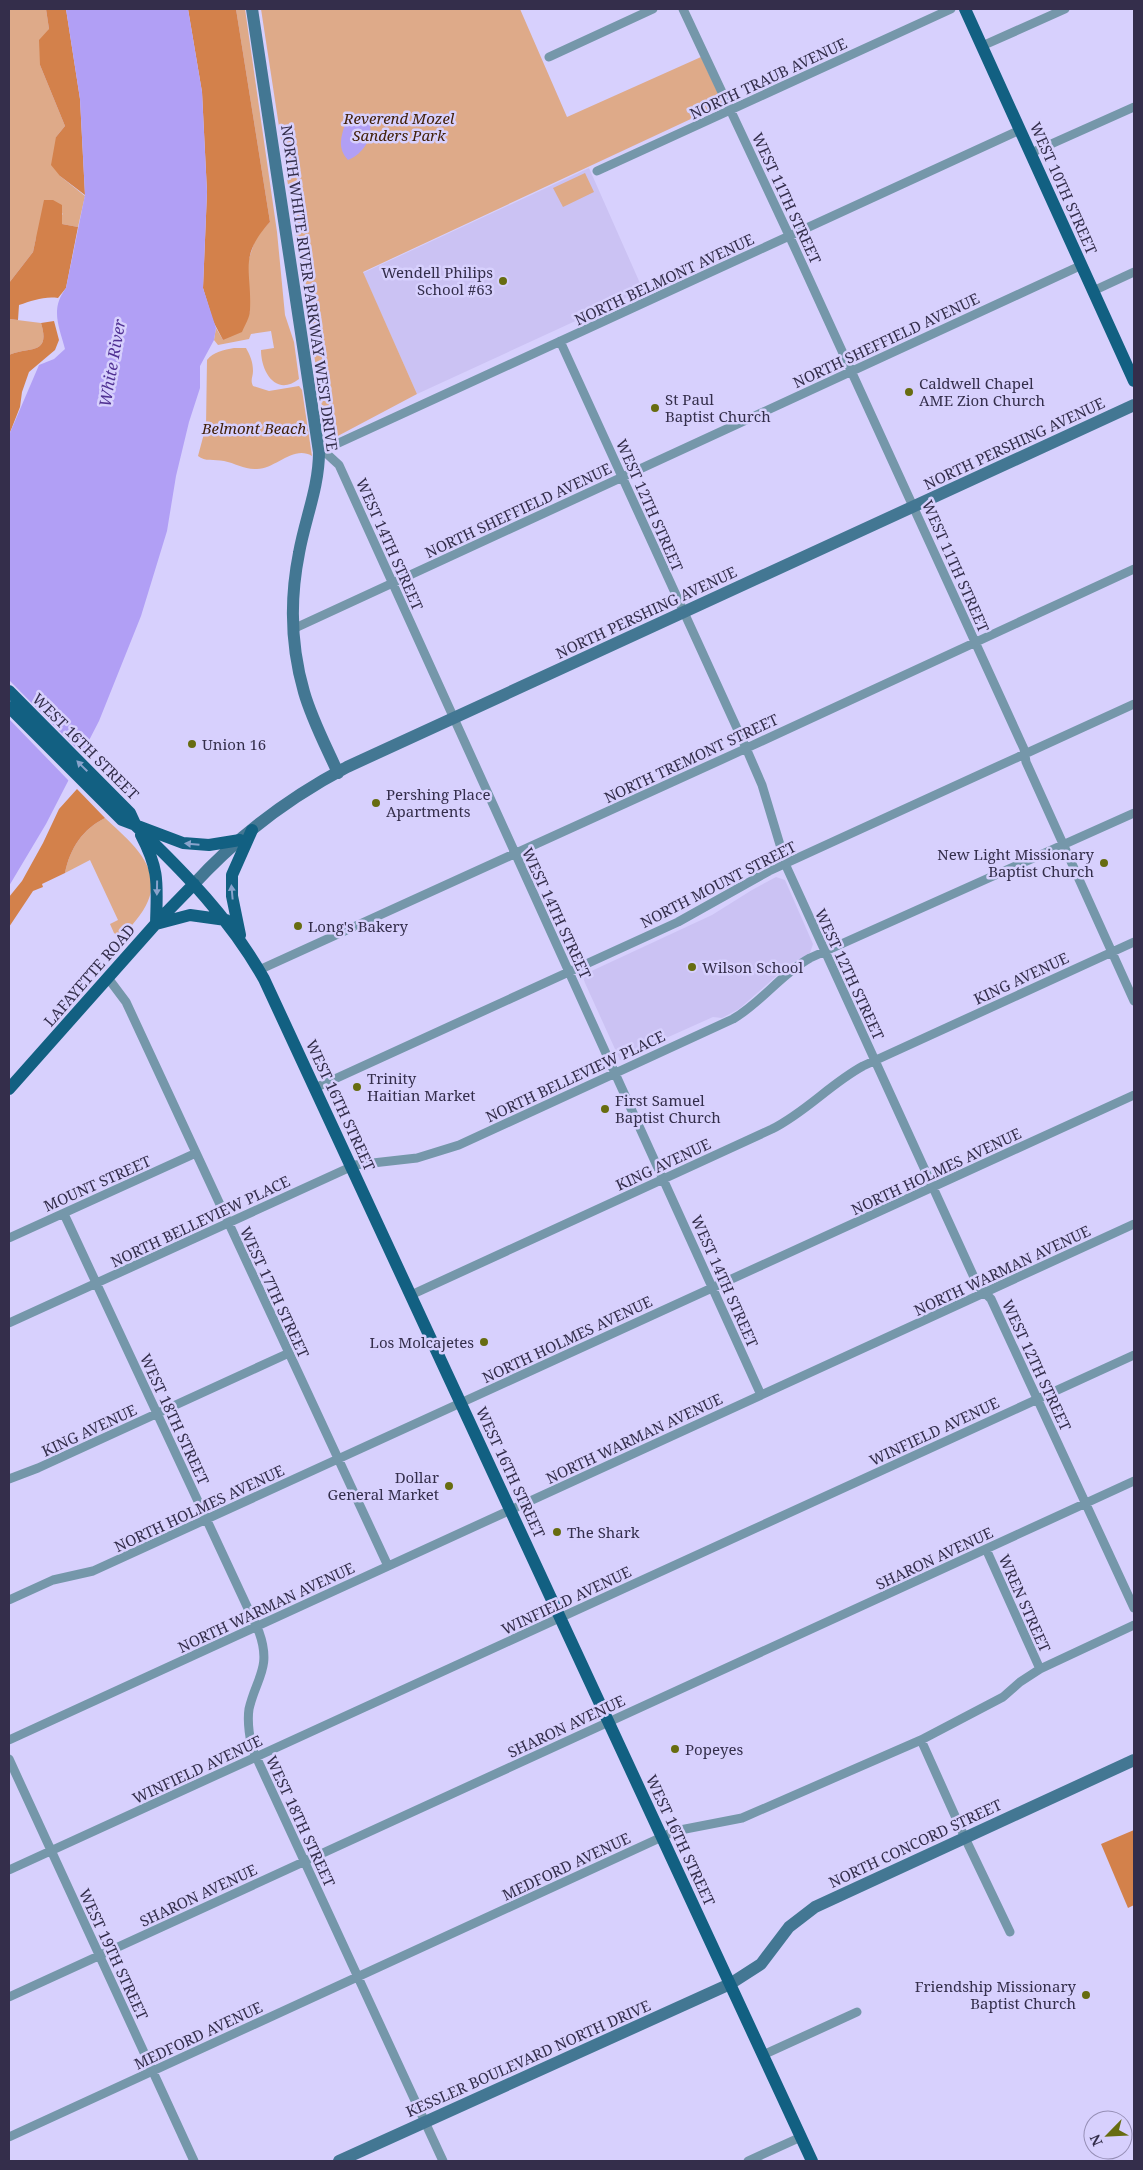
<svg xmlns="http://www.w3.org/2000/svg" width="1143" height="2170" viewBox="0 0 1143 2170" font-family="'Noto Serif',serif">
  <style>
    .built { fill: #cbc2f3 }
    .green { fill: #deaa89 }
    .forest { fill: #d3814b }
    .water { fill: #b19ff5 }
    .pier { fill: #d7d0fd }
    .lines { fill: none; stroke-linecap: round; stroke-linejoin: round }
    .street { stroke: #7597aa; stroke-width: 9 }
    .secondary { stroke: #437793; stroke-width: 12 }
    .primary { stroke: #126082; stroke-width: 12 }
    .oneway { fill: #88a3cc }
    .poi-dot { fill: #676c10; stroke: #d7d0fd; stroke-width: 2 }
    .labels { text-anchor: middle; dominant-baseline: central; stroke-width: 5; stroke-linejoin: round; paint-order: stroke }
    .street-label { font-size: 15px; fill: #342e4b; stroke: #d7d0fd }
    .park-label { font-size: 15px; font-style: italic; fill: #422109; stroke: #d7d0fd }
    .poi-label { font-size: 15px; fill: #342e4b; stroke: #d7d0fd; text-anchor: start }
    .water-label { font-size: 16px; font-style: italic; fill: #503193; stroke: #d7d0fd }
  </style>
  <rect width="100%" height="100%" fill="#d7d0fd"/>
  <path class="built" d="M589,168L643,290L417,394L363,273Z
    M776,877L785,880L813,944L810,953L789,965L739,1009L722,1018L713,1017L655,1043L641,1054L624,1061L620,1060L585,983L583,977L585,974L712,915L752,890Z"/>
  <path class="green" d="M9,9H46L49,29L40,65L65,126L56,137L60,176L85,196L78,227L62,224L60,219L63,213L36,238L33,252L9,283Z
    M236,9H245L277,232L285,315L294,342L299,379C276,397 261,372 261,350L274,348L271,331L251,334L249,339L218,345L214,340L216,328L223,340L250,312L247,265L256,237L270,222Z
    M261,9H520L567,117L701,57L723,104L363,272L417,394L334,438L325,426Z
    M585,173L594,192L563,207L553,188Z
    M9,319L41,323C51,356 29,346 9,355Z
    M234,348H246C250,355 253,362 253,371C253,377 250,380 253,386L269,391L299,386L302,390L312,456C293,445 276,469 257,469C245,470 235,463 224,461C214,459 205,462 198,456L206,426L207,360C213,352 224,350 234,348Z
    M105,818C127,839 163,866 148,901C143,914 130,927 121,938L114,933L110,924L118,920L90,860L65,873C70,848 83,829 105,818Z"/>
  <path class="forest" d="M46,9H66L80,99L85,195L60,176L51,165L56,137L65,126L40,65L39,40L49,29Z
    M188,9H236L270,222C238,257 252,270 250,310C250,317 245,325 242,332L223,340L213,321L203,288L207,192L202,92Z
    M44,200H53L62,205V224L78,227L66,288L58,298C44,296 32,301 19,305L18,320L9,319V283L33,252Z
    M54,321L59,340L55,350L29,372L22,392L20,407L9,435V355C29,346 51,356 41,323Z
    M77,789L105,818C83,829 70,848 65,873L42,884L43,887L33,891L9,927V897L22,881L43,843L59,809Z
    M1134,1830V1905L1128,1908L1101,1844Z"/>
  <path class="water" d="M66,9H188L202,92L207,192L203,288L216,328L214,340L200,366V388L189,422L176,476L167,531L141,616L99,721L46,824L9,886V435L39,365L54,359L65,349C59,326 50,309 66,288L85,195L80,99Z
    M357,116H366C378,132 364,154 348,160C336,147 342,135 346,121Z"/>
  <path class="pier" d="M9,680L84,756L70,782L9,719Z"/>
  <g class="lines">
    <path class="street" d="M683,9L794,246L1024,749L1026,762L1134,1001
      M982,46L1065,9
      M549,57L653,9
      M1031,153L1134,107
      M597,171L951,9
      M1093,291L1134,272
      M560,341L746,748L762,785L787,868L978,1286L991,1299L1134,1608
      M319,452L327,454L339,465L761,1395
      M319,452L1020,130
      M293,629L1082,265
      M259,970L736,753L1134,569
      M108,978L126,1002L388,1566
      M315,1088L678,922L769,871L1134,704
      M64,1214L259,1632C272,1668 256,1678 249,1709C247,1722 249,1734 252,1748L443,2161
      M9,1238L196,1153
      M411,1295L772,1129C806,1112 830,1084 863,1066L1134,942
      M9,1323L355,1165L417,1158L459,1145L733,1019C762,1002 781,974 810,958L1134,813
      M9,1479L38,1468L289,1353
      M986,1549L1040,1669
      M9,1600L53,1580L93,1571L1134,1095
      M9,1740L1134,1224
      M921,1740L965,1838L1010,1932
      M9,1759L194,2161
      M9,1870L1134,1355
      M9,1997L1134,1481
      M763,2055L857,2012
      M9,2137L675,1831L742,1818L921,1740L1003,1697L1020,1682L1040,1669L1134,1625
      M748,2161L801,2137"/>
    <path class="secondary" d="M252,9L319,452C319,487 305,519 299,553C290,598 291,647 304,692C312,720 326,746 338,773
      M194,884C238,836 290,797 347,767L1134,405
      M339,2161L730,1984L761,1964L789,1927L815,1907L1134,1760"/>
    <path class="primary" d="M965,9L1134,381
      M9,691L130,813L136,826C185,873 231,920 264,979L812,2161
      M9,707L122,820L183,843L209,845L240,840
      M141,835C160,871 157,884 156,924
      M156,924L190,915L226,920
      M240,935L232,896V875L252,830
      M9,1089L160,919L194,884"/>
  </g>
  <defs><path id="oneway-solid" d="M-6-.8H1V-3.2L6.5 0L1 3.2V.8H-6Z" transform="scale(1.25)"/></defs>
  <g class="oneway">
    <use href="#oneway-solid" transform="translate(82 766) rotate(-135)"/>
    <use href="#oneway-solid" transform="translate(192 844) rotate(-175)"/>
    <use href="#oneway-solid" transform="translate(157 888) rotate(91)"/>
    <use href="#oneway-solid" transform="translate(232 892) rotate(-95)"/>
  </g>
  <g class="poi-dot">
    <circle cx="503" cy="281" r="5"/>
    <circle cx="909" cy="392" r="5"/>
    <circle cx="655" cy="408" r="5"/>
    <circle cx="192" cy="744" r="5"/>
    <circle cx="376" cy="803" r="5"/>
    <circle cx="1104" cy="863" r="5"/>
    <circle cx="298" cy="926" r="5"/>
    <circle cx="692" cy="967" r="5"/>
    <circle cx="357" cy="1087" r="5"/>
    <circle cx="605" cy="1109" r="5"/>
    <circle cx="484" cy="1342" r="5"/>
    <circle cx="449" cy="1486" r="5"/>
    <circle cx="557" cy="1532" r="5"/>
    <circle cx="675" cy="1749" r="5"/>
    <circle cx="1086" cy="1995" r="5"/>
  </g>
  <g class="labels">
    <g class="street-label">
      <text transform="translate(768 78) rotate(-25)">NORTH TRAUB AVENUE</text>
      <text transform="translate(1064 188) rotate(66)">WEST 10TH STREET</text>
      <text transform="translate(787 198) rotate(65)">WEST 11TH STREET</text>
      <text transform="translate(664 279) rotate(-25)">NORTH BELMONT AVENUE</text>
      <text transform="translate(310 288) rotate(82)">NORTH WHITE RIVER PARKWAY WEST DRIVE</text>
      <text transform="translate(886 340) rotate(-25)">NORTH SHEFFIELD AVENUE</text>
      <text transform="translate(1014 443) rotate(-25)">NORTH PERSHING AVENUE</text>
      <text transform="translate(650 505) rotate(66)">WEST 12TH STREET</text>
      <text transform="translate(518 510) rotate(-25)">NORTH SHEFFIELD AVENUE</text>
      <text transform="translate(390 544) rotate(66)">WEST 14TH STREET</text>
      <text transform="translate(956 566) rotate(66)">WEST 11TH STREET</text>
      <text transform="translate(646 612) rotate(-25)">NORTH PERSHING AVENUE</text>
      <text transform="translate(86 746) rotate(45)">WEST 16TH STREET</text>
      <text transform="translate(691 758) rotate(-25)">NORTH TREMONT STREET</text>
      <text transform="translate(718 884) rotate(-27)">NORTH MOUNT STREET</text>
      <text transform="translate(557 913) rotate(65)">WEST 14TH STREET</text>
      <text transform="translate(850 974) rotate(65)">WEST 12TH STREET</text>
      <text transform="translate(89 975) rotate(-49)">LAFAYETTE ROAD</text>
      <text transform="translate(1021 978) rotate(-25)">KING AVENUE</text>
      <text transform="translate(575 1076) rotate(-25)">NORTH BELLEVIEW PLACE</text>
      <text transform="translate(341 1105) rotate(65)">WEST 16TH STREET</text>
      <text transform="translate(663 1164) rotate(-25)">KING AVENUE</text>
      <text transform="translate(936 1171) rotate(-25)">NORTH HOLMES AVENUE</text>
      <text transform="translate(97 1183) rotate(-24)">MOUNT STREET</text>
      <text transform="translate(200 1221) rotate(-25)">NORTH BELLEVIEW PLACE</text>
      <text transform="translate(1002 1270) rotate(-25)">NORTH WARMAN AVENUE</text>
      <text transform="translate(725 1281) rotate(66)">WEST 14TH STREET</text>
      <text transform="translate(275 1292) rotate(65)">WEST 17TH STREET</text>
      <text transform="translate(567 1339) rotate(-25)">NORTH HOLMES AVENUE</text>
      <text transform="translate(1037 1365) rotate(65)">WEST 12TH STREET</text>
      <text transform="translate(175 1419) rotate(65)">WEST 18TH STREET</text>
      <text transform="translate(89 1430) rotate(-25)">KING AVENUE</text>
      <text transform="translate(934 1431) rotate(-25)">WINFIELD AVENUE</text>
      <text transform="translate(634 1438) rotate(-25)">NORTH WARMAN AVENUE</text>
      <text transform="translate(511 1472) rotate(65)">WEST 16TH STREET</text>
      <text transform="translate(199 1508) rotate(-25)">NORTH HOLMES AVENUE</text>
      <text transform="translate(934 1558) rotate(-25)">SHARON AVENUE</text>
      <text transform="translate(566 1600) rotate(-25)">WINFIELD AVENUE</text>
      <text transform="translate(1025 1603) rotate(66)">WREN STREET</text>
      <text transform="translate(266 1607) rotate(-25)">NORTH WARMAN AVENUE</text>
      <text transform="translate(566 1726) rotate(-25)">SHARON AVENUE</text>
      <text transform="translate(197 1769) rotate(-25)">WINFIELD AVENUE</text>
      <text transform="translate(301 1821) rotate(65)">WEST 18TH STREET</text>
      <text transform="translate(681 1840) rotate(65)">WEST 16TH STREET</text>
      <text transform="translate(915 1843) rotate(-25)">NORTH CONCORD STREET</text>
      <text transform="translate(566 1866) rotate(-25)">MEDFORD AVENUE</text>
      <text transform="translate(198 1895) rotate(-25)">SHARON AVENUE</text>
      <text transform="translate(114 1954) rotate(65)">WEST 19TH STREET</text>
      <text transform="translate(198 2035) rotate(-25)">MEDFORD AVENUE</text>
      <text transform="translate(528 2058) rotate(-24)">KESSLER BOULEVARD NORTH DRIVE</text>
    </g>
    <g class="park-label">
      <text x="399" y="118">Reverend Mozel<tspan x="399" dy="17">Sanders Park</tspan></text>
      <text x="254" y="428">Belmont Beach</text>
    </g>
    <g class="poi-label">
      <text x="493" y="272" text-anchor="end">Wendell Philips<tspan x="493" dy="17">School #63</tspan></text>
      <text x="919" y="383">Caldwell Chapel<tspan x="919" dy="17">AME Zion Church</tspan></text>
      <text x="665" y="399">St Paul<tspan x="665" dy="17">Baptist Church</tspan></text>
      <text x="202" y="744">Union 16</text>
      <text x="386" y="794">Pershing Place<tspan x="386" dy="17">Apartments</tspan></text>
      <text x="1094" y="854" text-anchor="end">New Light Missionary<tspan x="1094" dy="17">Baptist Church</tspan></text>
      <text x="308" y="926">Long's Bakery</text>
      <text x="702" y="967">Wilson School</text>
      <text x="367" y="1078">Trinity<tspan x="367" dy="17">Haitian Market</tspan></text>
      <text x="615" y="1100">First Samuel<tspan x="615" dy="17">Baptist Church</tspan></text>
      <text x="474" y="1342" text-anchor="end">Los Molcajetes</text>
      <text x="439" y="1477" text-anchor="end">Dollar<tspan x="439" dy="17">General Market</tspan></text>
      <text x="567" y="1532">The Shark</text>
      <text x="685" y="1749">Popeyes</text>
      <text x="1076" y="1986" text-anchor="end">Friendship Missionary<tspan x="1076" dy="17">Baptist Church</tspan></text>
    </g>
    <g class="water-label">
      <text transform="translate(112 363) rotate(-80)">White River</text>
    </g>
  </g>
  <rect width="1143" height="2170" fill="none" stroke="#342e4b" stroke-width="20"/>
  <g transform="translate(1108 2135) rotate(246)"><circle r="24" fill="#d7d0fd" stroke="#968fb6"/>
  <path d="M0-4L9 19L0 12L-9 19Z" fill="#676c10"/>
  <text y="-8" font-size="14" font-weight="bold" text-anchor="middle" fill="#342e4b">N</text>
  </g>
</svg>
